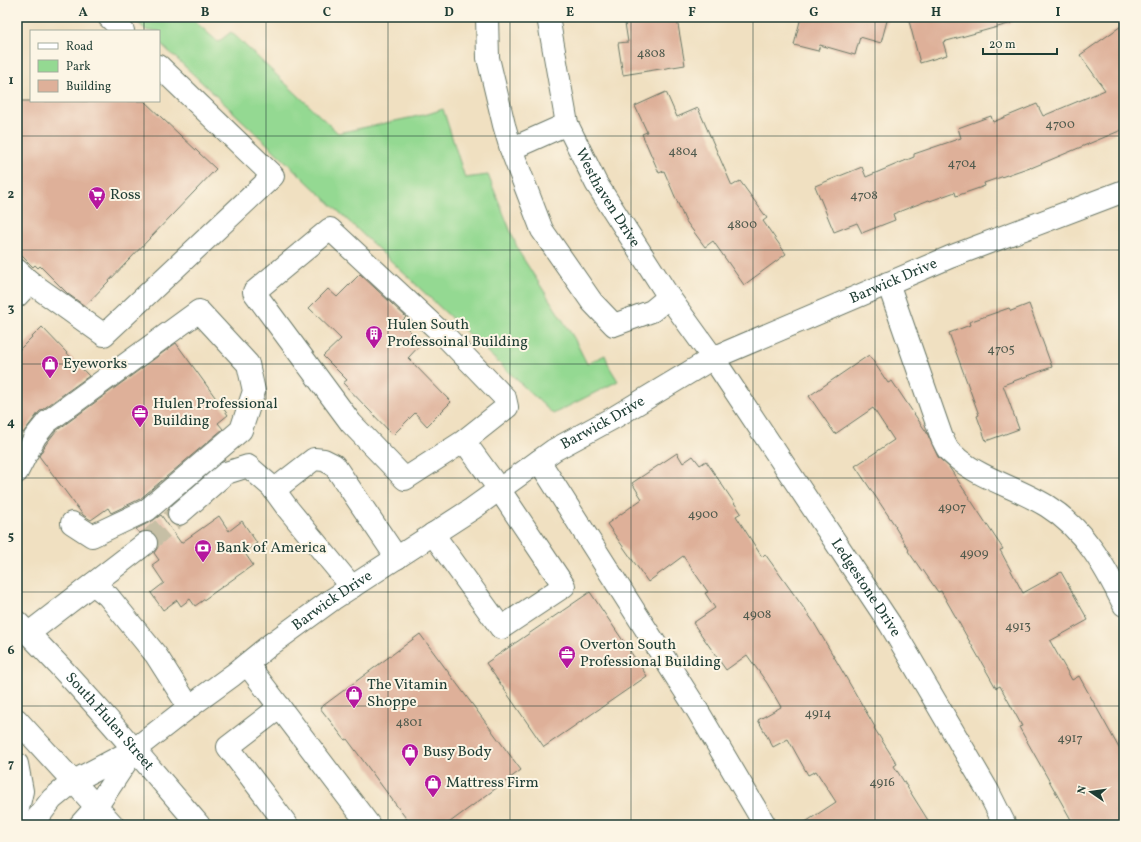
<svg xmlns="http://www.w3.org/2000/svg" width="1141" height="842" viewBox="0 0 1141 842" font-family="Vollkorn,serif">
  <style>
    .green { fill: #94d992; stroke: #5a8b63 }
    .building { fill: #deb099 }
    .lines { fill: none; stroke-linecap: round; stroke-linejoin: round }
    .minor-tunnel { stroke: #c6bfa5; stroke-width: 22; stroke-dasharray: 22 11; stroke-linecap: butt }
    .minor-casing { stroke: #687665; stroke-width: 24 }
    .major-casing { stroke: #687665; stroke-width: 24 }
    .minor { stroke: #fff; stroke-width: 22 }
    .major { stroke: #fff; stroke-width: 22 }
    .grid { fill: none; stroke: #1f3d34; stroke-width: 1; stroke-opacity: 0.55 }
    .labels { text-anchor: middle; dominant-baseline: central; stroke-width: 4; stroke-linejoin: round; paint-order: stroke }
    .number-label { font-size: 13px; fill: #4f5a4d }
    .poi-label { font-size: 15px; fill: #1f3d34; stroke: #fcf5e5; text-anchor: start }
    .street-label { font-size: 15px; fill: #1f3d34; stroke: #fcf5e5 }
    .neatline { fill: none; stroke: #1f3d34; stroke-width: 1.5 }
    .grid-label { font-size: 13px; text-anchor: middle; font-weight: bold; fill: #1f3d34 }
  </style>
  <rect width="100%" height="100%" fill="#fcf5e5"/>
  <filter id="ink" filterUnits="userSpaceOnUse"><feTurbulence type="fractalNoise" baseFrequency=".025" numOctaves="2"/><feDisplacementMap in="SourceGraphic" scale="8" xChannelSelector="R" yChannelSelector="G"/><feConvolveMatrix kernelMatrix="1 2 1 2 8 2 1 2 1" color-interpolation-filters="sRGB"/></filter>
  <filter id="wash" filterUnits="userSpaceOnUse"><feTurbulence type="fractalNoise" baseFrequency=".012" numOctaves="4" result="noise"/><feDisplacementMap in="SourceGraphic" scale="16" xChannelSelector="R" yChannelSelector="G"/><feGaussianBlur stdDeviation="0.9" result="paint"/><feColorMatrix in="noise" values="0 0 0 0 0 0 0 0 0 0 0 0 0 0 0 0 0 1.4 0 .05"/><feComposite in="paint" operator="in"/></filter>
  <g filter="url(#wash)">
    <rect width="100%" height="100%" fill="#f0e0c1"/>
    <path class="green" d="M132,17H190L218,42L231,32L338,133L428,114L443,109L465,178L488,175L519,252L574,338L587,364L605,355L610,368L618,381L553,414L159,42V31H147Z"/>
    <g id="blocks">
      <path class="building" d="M624,17H668V20L677,19L685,65L623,75L618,43L628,42Z
        M801,17H888L881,43L860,37L855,55L820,45L818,51L794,45Z
        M908,17H1011L1012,23L943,42L947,55L920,63Z
        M1124,24V129L1031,168L1030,167L984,183L985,186L956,196L955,192L930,201L929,200L893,214L895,220L862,233L857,223L834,232L815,186L862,167L866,177L914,157V154L961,138L958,128L991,116L993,122L1037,104L1043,116L1105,90L1080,55Z
        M666,92L677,117L698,108L732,186L740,181L767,218L763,221L786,254L744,285L713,241L705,247L685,220L664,171L659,173L642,134L647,132L635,106Z
        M17,101H144L216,169L85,306L68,294L40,266L38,268L35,265L33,267L17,251Z
        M360,274L406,317L401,322L422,343L408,358L451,402L427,426L415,413L393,435L343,383L347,380L323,356L341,339L309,308L328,289L337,297Z
        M1029,304L1052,367L1003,385L1019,429L986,441L977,416L979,415L949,333L970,325L969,322L1009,308L1011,311Z
        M42,327L89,376L39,412L23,433L17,425V352Z
        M176,343L228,415L218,423L223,429L140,499L111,513L108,508L91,520L83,515L39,456L46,444L56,431Z
        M869,355L888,383L892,381L927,433L938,457L949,467L1003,549L1000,550L1023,593L1061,572L1088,620L1050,641L1072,680L1079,676L1124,757V825H1074L1019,727L1022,726L1000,686L996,688L941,591L938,592L923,570L922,571L908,551L909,550L895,527H896L855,466L894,440L873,408L835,434L809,396Z
        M677,453L683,463L693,456L700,465L706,461L741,513L736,516L762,557L765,554L813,621L875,727L874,728L897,764L894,766L931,825H801L836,802L816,771L808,775L788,739L773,747L758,720L781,707L767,683L747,655L726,670L693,623L715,608L705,593L708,592L683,556L648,582L607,524L642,499L632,483Z
        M161,515L181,543L219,516L229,531L242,521L257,543L244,552L253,565L195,606L190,599L181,606L177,600L163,610L151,593L164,583L152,565L159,560L154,553L158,547V541L156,535L151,532L145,531L139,533L136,529L152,521Z
        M590,592L647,676L544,747L486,663Z
        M420,634L521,770L446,825H411L347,739L345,740L320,708Z"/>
    </g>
  </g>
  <g filter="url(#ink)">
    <use href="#blocks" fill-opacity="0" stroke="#687665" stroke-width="1"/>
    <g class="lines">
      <path class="minor-tunnel" d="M146,543L179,514"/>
      <g class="minor-casing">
        <g id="minor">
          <path d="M109,17L123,31"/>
          <path d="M487,17L488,58L504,125L511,149L567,124"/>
          <path id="s1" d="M548,17L567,124L596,183L669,297L713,358L890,624L988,791L1005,825"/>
          <path d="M511,149L542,230L592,302L614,325L652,311L669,297"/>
          <path d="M17,270L30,282L17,296"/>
          <path d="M30,282L104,335L273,176L159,66"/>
          <path d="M888,283L942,438C944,442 946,447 949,451C952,454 955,456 958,459C984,480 1018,488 1047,506C1084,529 1105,566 1124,605"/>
          <path d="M539,461L696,708L765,825"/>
          <path d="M17,472L35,437L47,422L199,311L248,364L254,391L241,430L147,510L92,536L72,523"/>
          <path d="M274,490L314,459L324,460L334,465L397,558"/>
          <path d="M179,514L226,473L248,466L272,487L288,509L352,587"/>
          <path d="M433,534L501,628L564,586L499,489L464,441L405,479L351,423L254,292L330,229L448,339L505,398L507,407L464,441"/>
          <path d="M93,584L108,596L156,655L189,707"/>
          <path d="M29,633L146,543"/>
          <path d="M247,664L369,825"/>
          <path d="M280,707L228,747L287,825"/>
          <path d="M17,764L22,791L17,813"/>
          <path id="s2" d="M32,825L52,799L74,781L135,749L189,707L233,675L270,645L333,599L472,509L554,450L615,417L713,358L950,257L1124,191"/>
          <path d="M80,825L97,806L134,750"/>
        </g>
      </g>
      <g class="major-casing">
        <g id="major">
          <path id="s3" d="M17,622C81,686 140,756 199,825"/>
          <path d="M17,720L113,825"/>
        </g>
      </g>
      <use href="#minor" class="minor"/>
      <use href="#major" class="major"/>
    </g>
  </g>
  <path class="grid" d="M144,17V31M266,17V825M388,17V825M510,17V825M631,17V825M753,17V825M875,17V825M997,17V825M144,101V825M17,136H1124M17,250H1124M17,364H1124M17,478H1124M17,592H1124M17,706H1124"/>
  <defs>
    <g id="supermarket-pin" transform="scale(0.9)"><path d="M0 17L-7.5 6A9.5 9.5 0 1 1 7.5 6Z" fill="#b5179e" stroke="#fcf5e5"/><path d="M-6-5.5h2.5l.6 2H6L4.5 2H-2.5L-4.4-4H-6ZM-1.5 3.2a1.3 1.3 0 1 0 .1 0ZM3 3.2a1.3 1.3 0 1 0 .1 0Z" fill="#fff"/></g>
    <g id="building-pin" transform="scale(0.9)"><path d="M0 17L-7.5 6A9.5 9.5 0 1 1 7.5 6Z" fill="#b5179e" stroke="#fcf5e5"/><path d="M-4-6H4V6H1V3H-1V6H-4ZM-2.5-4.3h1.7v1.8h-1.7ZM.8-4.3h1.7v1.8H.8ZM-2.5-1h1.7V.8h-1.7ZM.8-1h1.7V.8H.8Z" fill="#fff"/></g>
    <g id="shop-pin" transform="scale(0.9)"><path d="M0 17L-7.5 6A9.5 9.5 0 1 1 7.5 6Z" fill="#b5179e" stroke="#fcf5e5"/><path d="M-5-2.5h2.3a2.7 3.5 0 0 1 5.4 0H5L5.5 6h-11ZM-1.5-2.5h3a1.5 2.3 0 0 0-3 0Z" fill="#fff"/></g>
    <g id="office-pin" transform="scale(0.9)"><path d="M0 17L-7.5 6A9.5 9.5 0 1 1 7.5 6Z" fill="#b5179e" stroke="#fcf5e5"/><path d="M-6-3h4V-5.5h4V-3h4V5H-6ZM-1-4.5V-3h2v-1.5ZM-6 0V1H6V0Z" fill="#fff"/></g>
    <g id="bank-pin" transform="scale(0.9)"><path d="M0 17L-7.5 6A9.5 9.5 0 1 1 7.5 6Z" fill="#b5179e" stroke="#fcf5e5"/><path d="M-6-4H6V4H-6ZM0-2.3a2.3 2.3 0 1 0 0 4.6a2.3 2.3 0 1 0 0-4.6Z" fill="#fff"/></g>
  </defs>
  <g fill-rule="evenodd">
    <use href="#supermarket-pin" x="97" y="195"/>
    <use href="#building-pin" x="374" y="334"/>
    <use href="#shop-pin" x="50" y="364"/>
    <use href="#office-pin" x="140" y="413"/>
    <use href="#bank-pin" x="203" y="548"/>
    <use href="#office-pin" x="567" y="654"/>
    <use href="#shop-pin" x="354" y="694"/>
    <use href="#shop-pin" x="410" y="752"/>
    <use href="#shop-pin" x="433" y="783"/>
  </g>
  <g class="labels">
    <g class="number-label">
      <text x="651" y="54">4808</text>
      <text x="1060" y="125">4700</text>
      <text x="683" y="152">4804</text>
      <text x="962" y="164">4704</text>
      <text x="864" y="196">4708</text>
      <text x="742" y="225">4800</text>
      <text x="1001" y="350">4705</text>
      <text x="952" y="508">4907</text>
      <text x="703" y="515">4900</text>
      <text x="974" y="554">4909</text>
      <text x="757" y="615">4908</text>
      <text x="1018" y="627">4913</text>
      <text x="818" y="714">4914</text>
      <text x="409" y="723">4801</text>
      <text x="1070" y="739">4917</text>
      <text x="882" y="783">4916</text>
    </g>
    <g class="poi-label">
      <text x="110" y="195">Ross</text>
      <text x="387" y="325">Hulen South<tspan x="387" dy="17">Professoinal Building</tspan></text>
      <text x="63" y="364">Eyeworks</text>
      <text x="153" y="404">Hulen Professional<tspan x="153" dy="17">Building</tspan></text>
      <text x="216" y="548">Bank of America</text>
      <text x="580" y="645">Overton South<tspan x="580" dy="17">Professional Building</tspan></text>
      <text x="367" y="685">The Vitamin<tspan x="367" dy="17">Shoppe</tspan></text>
      <text x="423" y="752">Busy Body</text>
      <text x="446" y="783">Mattress Firm</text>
    </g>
    <g class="street-label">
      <text stroke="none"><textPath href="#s1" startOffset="193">Westhaven Drive</textPath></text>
      <text stroke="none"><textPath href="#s2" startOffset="1025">Barwick Drive</textPath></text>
      <text stroke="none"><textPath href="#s2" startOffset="701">Barwick Drive</textPath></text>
      <text stroke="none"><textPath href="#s1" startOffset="661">Ledgestone Drive</textPath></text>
      <text stroke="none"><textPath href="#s2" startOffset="377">Barwick Drive</textPath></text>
      <text stroke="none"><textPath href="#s3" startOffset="136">South Hulen Street</textPath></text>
    </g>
  </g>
  <rect width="1141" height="842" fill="none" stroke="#fcf5e5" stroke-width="44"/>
  <rect x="30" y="30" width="130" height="72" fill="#fcf5e5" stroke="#a4ab9e"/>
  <rect x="38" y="43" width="20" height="6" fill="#ffffff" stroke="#a4ab9e"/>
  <text x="66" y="50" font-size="12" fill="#1f3d34">Road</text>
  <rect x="38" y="60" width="20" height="12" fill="#94d992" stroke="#a4ab9e"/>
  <text x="66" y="70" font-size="12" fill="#1f3d34">Park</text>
  <rect x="38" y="80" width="20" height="12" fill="#deb099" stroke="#a4ab9e"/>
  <text x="66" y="90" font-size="12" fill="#1f3d34">Building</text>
  <g transform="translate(1091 792) rotate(283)" stroke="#fcf5e5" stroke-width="3" paint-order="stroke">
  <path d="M0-3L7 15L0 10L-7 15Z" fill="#1f3d34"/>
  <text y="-6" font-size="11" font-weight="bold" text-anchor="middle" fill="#1f3d34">N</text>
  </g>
  <path d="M983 48v6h74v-6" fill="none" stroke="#1f3d34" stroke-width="2"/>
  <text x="989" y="48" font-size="12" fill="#1f3d34" stroke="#fcf5e5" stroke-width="3" paint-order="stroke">20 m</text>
  <rect x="22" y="22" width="1097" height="798" class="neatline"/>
  <g class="grid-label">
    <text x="83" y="16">A</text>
    <text x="205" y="16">B</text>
    <text x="327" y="16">C</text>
    <text x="449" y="16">D</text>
    <text x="570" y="16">E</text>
    <text x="692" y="16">F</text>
    <text x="814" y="16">G</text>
    <text x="936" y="16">H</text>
    <text x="1058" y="16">I</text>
    <text x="11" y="84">1</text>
    <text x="11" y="198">2</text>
    <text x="11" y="312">3</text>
    <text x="11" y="426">4</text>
    <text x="11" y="540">5</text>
    <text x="11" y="654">6</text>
    <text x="11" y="768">7</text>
  </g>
</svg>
